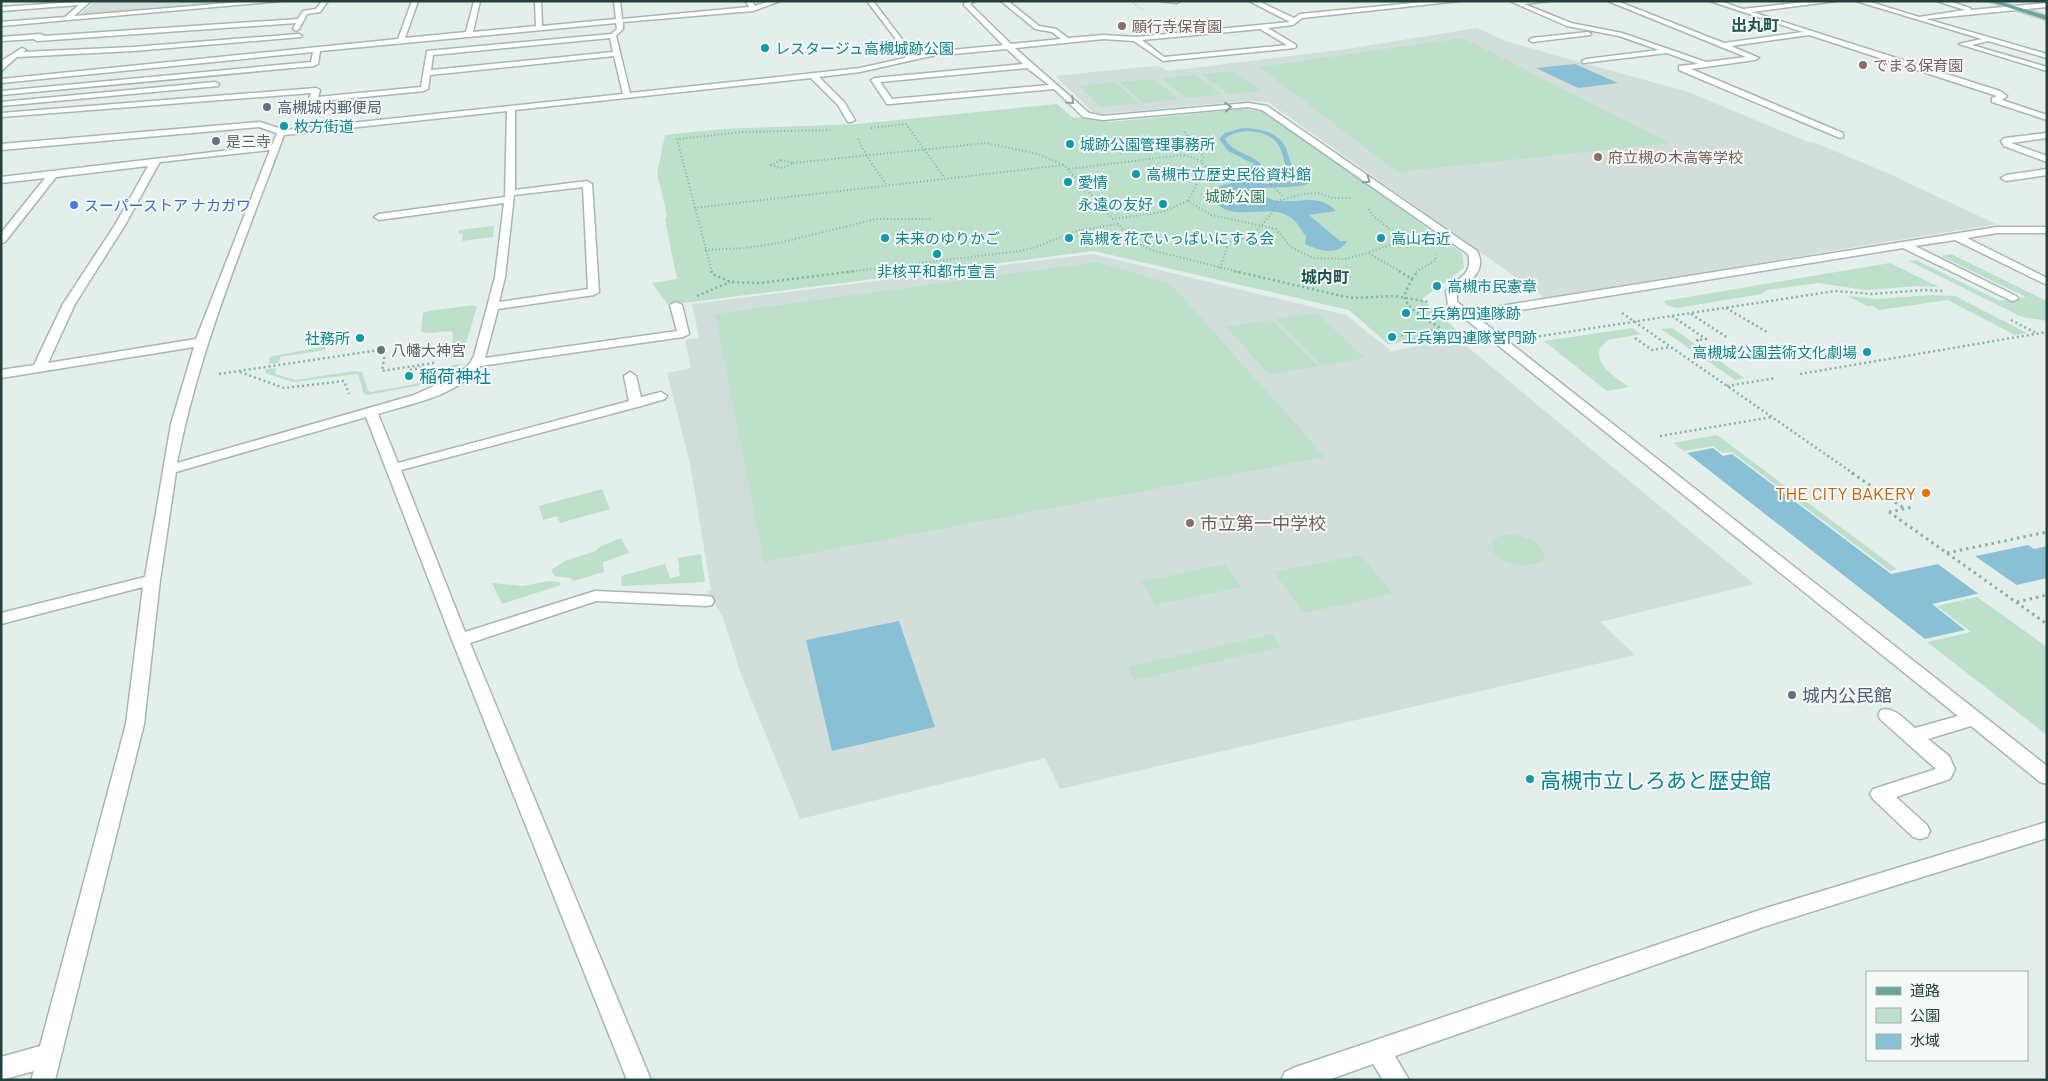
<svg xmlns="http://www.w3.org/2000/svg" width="2048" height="1081" viewBox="0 0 2048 1081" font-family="Barlow,'Noto Sans JP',sans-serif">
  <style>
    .built { fill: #d2deda }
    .green { fill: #bce0ca }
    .water { fill: #8ac0d5 }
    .pier { fill: #e4eeeb }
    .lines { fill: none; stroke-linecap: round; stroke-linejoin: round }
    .stream { fill: #8ac0d5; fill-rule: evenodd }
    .minor-casing { stroke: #a6b7b3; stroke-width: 3 }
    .major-casing { stroke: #c1cac8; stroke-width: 3 }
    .path-far3 { stroke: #83b3aa; stroke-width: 1; stroke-dasharray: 1 2; stroke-linecap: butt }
    .path-far2 { stroke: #83b3aa; stroke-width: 2; stroke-dasharray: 1 2.5; stroke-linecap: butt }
    .path-far1 { stroke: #83b3aa; stroke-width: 2.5; stroke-dasharray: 2 3; stroke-linecap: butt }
    .path { stroke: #83b3aa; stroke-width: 3; stroke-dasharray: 2.5 4; stroke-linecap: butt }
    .minor { fill: #fff; fill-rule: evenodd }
    .major { fill: #67a59d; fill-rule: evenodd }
    .oneway { stroke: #90a09e }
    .education-dot { fill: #8d6e63; stroke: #f5faf8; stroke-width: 2 }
    .culture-dot { fill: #0f9aa8; stroke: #f5faf8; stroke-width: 2 }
    .service-dot { fill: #5c6f8a; stroke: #f5faf8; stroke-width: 2 }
    .worship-dot { fill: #6b7280; stroke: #f5faf8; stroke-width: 2 }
    .shop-dot { fill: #3f7fe0; stroke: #f5faf8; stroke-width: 2 }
    .food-dot { fill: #e8710a; stroke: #f5faf8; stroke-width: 2 }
    .labels { text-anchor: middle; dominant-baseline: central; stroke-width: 4; stroke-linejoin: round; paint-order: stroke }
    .far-education-label { font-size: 15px; fill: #785e54; stroke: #f5faf8; text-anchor: start }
    .far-culture-label { font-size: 15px; fill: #0d838f; stroke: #f5faf8; text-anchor: start }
    .far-service-label { font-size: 15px; fill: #4e5e75; stroke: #f5faf8; text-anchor: start }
    .far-worship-label { font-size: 15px; fill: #5b616d; stroke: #f5faf8; text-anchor: start }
    .far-park-label { font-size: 15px; fill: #2a7a53; stroke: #f5faf8 }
    .far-shop-label { font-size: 15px; fill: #366cbe; stroke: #f5faf8; text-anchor: start }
    .far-neighbourhood-label { font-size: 16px; font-weight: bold; fill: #1d544d; stroke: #f5faf8 }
    .culture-label { font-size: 18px; fill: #0d838f; stroke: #f5faf8; text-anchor: start }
    .food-label { font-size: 18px; fill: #c56008; stroke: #f5faf8; text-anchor: end }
    .education-label { font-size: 18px; fill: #785e54; stroke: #f5faf8; text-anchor: start }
    .service-label { font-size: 18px; fill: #4e5e75; stroke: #f5faf8; text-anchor: start }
    .near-culture-label { font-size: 21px; fill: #0d838f; stroke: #f5faf8; text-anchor: start }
  </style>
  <rect width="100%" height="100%" fill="#e4eeeb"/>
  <path class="built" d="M96,1H252L79,15Z
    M1477,28L1508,42L1688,92L1808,142H1813L1885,172L1996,224L1545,298L1268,102L1246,101L1101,114L1094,113L1055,76L1153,66L1161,67L1168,71L1347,49Z
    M1093,254L1346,315L1391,351L1458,339L1754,584L1600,622L1635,655L1060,789L1045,758L800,819L741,674L722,615L707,591L711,590L690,463L667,373L691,368L685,340L699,338L692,304Z"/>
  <path class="green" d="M1463,38L1670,143L1397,172L1259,67Z
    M1234,71L1262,91L1228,94L1201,74Z
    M1196,75L1222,95L1186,98L1162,78Z
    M1154,79L1179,99L1143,103L1120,82Z
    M1115,82L1138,103L1100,107L1079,86Z
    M1057,104L1072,117L1110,122L1243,109L1265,111L1462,253L1464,268L1422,299L1460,333L1388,344L1349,310L1094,251L668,305L652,283L677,279L665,220L667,215L657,173L665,135L722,129L858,124Z
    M494,226L493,237L462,241L463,233L459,234V230Z
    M1951,254L2047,301V321L2022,317L1909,261L1916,260L2000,301L2026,297L1941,256Z
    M1097,262L1171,284L1325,457L764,562L715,314Z
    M1890,263L1939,287L1918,286L1866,290L1818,283L1768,290L1761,294L1677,308L1666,305L1664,301Z
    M1931,295L1955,296L2027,333L2015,335L1948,300L1879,310L1872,306H1867L1848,296L1878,299Z
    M473,305L477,307L462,356L451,358L453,332C442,329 432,336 421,331L423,313L429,311Z
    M1317,313L1365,358L1322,365L1276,319Z
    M1272,320L1318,366L1269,374L1226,327Z
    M1632,328L1641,334L1608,340L1600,348C1594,366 1617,378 1629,387L1607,391L1544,341Z
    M1672,328L1744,378L1735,380L1661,329Z
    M327,346L325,350L281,357L278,363L268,364L270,357L273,356Z
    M460,364L458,367L422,385L368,395L364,394L358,374L293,382L265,373L266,369L276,368L275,374L296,380L354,371L362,372L368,391L371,392L420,383L453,365Z
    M1717,435L1897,569L1890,571L1732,452L1722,453L1713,446L1684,451L1673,443Z
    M602,489L610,509L560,523L557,516L543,520L539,506Z
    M1510,534C1525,537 1538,540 1545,554L1543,561C1527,570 1486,565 1493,540L1500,536Z
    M621,538L629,553L603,562L604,572L573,581L570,578L555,576L551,570L565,561L596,551L601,546Z
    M701,554L705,582L622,586L621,576L665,564L670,578L680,576L678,558Z
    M1361,555L1393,594L1303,613L1274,572Z
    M1225,564L1241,587L1155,605L1141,582Z
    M549,581L559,582L561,585L502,604L492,583L523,586Z
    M1977,597L2047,647V735L1927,642L1971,632L1937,606Z
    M1273,634L1281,647L1135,680L1128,667Z"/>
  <path class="water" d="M1575,64L1618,83L1578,88L1536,68Z
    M1245,179L1265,184L1298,181L1309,183C1300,189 1271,186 1258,189L1257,191C1284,215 1312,186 1336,211L1309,215L1340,241H1347C1339,257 1318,250 1305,244L1306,237C1301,229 1296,220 1288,216C1267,203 1224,226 1212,195L1220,186Z
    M1713,448L1723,456L1732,454L1891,574L2028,545L2034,549L2047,546V578L1932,604L1965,630L1925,639L1687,453Z
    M899,621L935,727L832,751L806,640Z"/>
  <path class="pier" d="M1972,554L2018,586L1980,595L1935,562Z"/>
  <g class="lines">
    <path class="stream" d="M1242,128C1259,128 1281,132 1287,151C1291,163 1292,170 1302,178V180H1298C1281,167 1287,161 1279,146C1269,129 1239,127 1225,139C1234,154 1250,153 1261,164L1245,178L1244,181H1240L1239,176L1254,164L1228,151L1219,139L1225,133Z"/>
    <g class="minor-casing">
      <path id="minor" d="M91,1L74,16L252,1H281L1,26V22L65,17L79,5L1,11V7Z
        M322,1H328L320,12L307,14L299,29L296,31L293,29L296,23L37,41L34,39L1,41V37L41,34L44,36L298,19L303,11L316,9Z
        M412,1H418L405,38L466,32L474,1H480L473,32L536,26L535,1H541L542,26L616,19L614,1H620L622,19L749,7L746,1H752L755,6L770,1H780L753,11L623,22V29L616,36L630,93L860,68L905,58V51L867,1H873L910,50L912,56L931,52L1003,45L964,5V3L975,1L970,4L1011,44L1061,39L1052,32L1035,29L1001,1H1008L1039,26L1056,29L1068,38L1103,35L1136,37L1290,22L1249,1H1258L1294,18L1300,14L1434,1H1459L1302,18L1293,25L1268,28L1296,45V47L1294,48L1163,61L1134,41L1103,39L1015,48L1089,113L1103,116L1248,103L1267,106L1477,251C1487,270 1471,281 1457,292V302L1469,311L1997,227H2047V233H1997L1967,238L2047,278V285L1955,240L1915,246L2016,296L2018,298L2016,300L2012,301L1903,248L1477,317L2047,766V784L2040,782L1971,726L1928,739L1949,756L1955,769L1950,779L1896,797L1927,825L1930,831L1927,837L1920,839L1913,837L1873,799L1870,794L1873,789L1936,769L1881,720L1878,715L1881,710C1894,706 1905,720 1915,728L1958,716L1448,305L1446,291C1457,278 1474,275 1468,254L1262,110L1248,107L1103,120L1083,117L1054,89L890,104H887L871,80L875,78L1023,64L1007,49L931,56L860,72L819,77L844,102L855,120L851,122H848L838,105L811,78L515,110V190L587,181L592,184L599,292L594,295L498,309L485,358L677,331L670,305L676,302L682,305L689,334L683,337L480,366C457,396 413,403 378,414L398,463L629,401L624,376L630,372L636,376L641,397L661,392L667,396L665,399L641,406L401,470L465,632L595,591L706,596L712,597L714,601L712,605L706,606L596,601L470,643L651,1080H627L452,640L366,417L176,472L160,580L144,724L55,1080H31L34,1071L1,1080V1057L40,1046L126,724L143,587L1,624V613L145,577L171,424L194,347L1,378V370L34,365L63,304L115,225L148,166L56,177L5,242L1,243V233L45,178L1,183V177L272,145L277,133L259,127L1,150V144L260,122L285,130L623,94L614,56L430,75L428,89L424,91L313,102L309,100L311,93L1,117V113L316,88L320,90L318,97L421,87L427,51L611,34L617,29L616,23L320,51L318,64L314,66L1,95V91L311,62L313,52L1,83V79L398,39ZM1260,29L1287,45L1164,57L1142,40ZM610,38L613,52L431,70L433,55ZM1027,68L1049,85L892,99L880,82ZM507,111L505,197L379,214L374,217L379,220L504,203L495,277L474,356L470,363L458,375L414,395L177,463C199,349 244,243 284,135ZM270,150L196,339L48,363L75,304L125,225L158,165L160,162ZM583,187L588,289L499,302L505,277L514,195Z
        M1160,1H1180L1177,3Z
        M1550,1L1524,4L1571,23L1622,33L1706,62L1746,57L1608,1H1617L1724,43L1803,32L1710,1H1720L1743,9L1814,1H1836L1752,12L2000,91L2007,96L2002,100L2047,115V120L1992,102V98L1997,96L1994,95L1809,35L1731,46L1759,58L1755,60L1691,69L1843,133V137L1840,138L1679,70V66L1698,64L1667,53L1583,63L1582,61L1586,59L1659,50L1619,36L1567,26L1512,2Z
        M1856,1H1867L1919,17L1965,10L1937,1H1948L1970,8L1971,10L2047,3V7L1926,19L2047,54V58L1988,41L1972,45L2047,67V71L1959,44L1982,39Z
        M1588,32L1591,34L1590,35L1532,42L1529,40L1532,38Z
        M299,34L302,36L301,37L133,51L17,57L1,71V61L22,48L26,50L23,52L133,47Z
        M215,82L219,84L218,86L1,106V102Z
        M2047,133V138L2011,143L2047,156V162L2004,146L2001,141L2005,138Z
        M2047,169V175L2006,181L2001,178L2006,175Z
        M2047,822V838L1763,927L1395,1056L1409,1080H1383L1373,1064L1328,1080H1281L1285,1072L1293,1068L1763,909Z"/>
    </g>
    <g class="major-casing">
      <path id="major" d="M1988,1H1998L2047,16V20Z"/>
    </g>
    <path class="path-far3" d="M1130,1L1145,11"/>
    <path class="path-far2" d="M871,128L906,124L944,177
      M1185,132L1204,157L1202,161
      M858,139L866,155L886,184
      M781,160L793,163L782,168L771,165Z
      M793,163L987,143L1038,154L1064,165
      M1206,167C1239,168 1262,171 1284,198
      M1069,169L1182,155C1192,157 1200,159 1206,167L1188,201L1211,215L1276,229L1291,247L1313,258L1345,259L1368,253L1401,272
      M694,208L1064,165L1113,219L1162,212L1188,201
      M1369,209L1372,215L1406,242
      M705,250L745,248L779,243L876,219H931
      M1369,252L1393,244H1418
      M1220,268L1229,242L1251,237L1272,213L1278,201L1303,194L1318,193L1333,198H1352
      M712,272L677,139L743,132L830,130
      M846,272L1020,251L1036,247L1076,231L1118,224L1132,240L1151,250L1239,272
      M1416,272L1436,260L1435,255"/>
    <path class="path-far1" d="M711,271L712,274L731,282L760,283L856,271
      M1234,271L1342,296L1355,298L1395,296L1428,302
      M1399,271L1412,279C1410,284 1404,292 1405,298C1406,308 1433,324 1442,329
      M1412,279L1418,271
      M697,296L730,282
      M1726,308L1767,332
      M1622,313L1854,474
      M1691,314L1728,338
      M1672,316L1706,339L1697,340L1700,342
      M2011,320L2038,334
      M1396,336L1442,329
      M1534,337L1835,291L1872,294L1924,290L1944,291
      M1635,338L1652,350L1671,347
      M385,352L382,371L434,363
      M410,370L424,367
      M240,372L284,388L344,381L349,394
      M219,374L379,350
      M1800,374L2047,332
      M1727,386L1776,378
      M1660,436L1772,417"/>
    <path class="path" d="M1852,473L1905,509
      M1889,512L2047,624
      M1889,512L1913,507
      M1947,553L2047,532
      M2017,602L2047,595"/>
    <use href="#minor" class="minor"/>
    <use href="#major" class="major"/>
  </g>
  <defs><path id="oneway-chevron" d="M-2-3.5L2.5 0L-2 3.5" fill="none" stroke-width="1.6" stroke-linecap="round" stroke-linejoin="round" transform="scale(1.25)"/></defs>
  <g class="oneway">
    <use href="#oneway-chevron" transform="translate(1071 101) rotate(42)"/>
    <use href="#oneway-chevron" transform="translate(1228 107) rotate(-5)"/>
    <use href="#oneway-chevron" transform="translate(1367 180) rotate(35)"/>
  </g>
  <g class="education-dot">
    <circle cx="1122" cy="26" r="5"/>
    <circle cx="1863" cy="65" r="5"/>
    <circle cx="1598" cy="157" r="5"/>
    <circle cx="1190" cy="523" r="5"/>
  </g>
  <g class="culture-dot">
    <circle cx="765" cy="48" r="5"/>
    <circle cx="284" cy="126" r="5"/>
    <circle cx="1070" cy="144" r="5"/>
    <circle cx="1136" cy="174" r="5"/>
    <circle cx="1068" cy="182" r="5"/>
    <circle cx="1163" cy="204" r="5"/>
    <circle cx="885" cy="238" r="5"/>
    <circle cx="1069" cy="238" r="5"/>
    <circle cx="1381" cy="238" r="5"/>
    <circle cx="937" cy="254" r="5"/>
    <circle cx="1437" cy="286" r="5"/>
    <circle cx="1406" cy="313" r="5"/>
    <circle cx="1392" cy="337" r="5"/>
    <circle cx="360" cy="338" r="5"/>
    <circle cx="1867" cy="352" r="5"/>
    <circle cx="409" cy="376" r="5"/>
    <circle cx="1530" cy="779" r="5"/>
  </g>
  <g class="service-dot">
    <circle cx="267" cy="107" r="5"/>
    <circle cx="1792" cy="695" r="5"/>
  </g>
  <g class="worship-dot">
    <circle cx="216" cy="141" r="5"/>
    <circle cx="381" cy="350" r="5"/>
  </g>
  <circle class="shop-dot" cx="74" cy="205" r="5"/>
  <circle class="food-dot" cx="1926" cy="493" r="5"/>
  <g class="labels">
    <g class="far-education-label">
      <text x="1132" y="26">願行寺保育園</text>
      <text x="1873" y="65">でまる保育園</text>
      <text x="1608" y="157">府立槻の木高等学校</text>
    </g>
    <g class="far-culture-label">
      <text x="775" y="48">レスタージュ高槻城跡公園</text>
      <text x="294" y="126">枚方街道</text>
      <text x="1080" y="144">城跡公園管理事務所</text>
      <text x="1146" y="174">高槻市立歴史民俗資料館</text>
      <text x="1078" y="182">愛情</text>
      <text x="1153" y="204" text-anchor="end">永遠の友好</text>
      <text x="895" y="238">未来のゆりかご</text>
      <text x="1079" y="238">高槻を花でいっぱいにする会</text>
      <text x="1391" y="238">高山右近</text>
      <text x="937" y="271" text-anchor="middle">非核平和都市宣言</text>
      <text x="1447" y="286">高槻市民憲章</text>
      <text x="1416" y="313">工兵第四連隊跡</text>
      <text x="1402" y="337">工兵第四連隊営門跡</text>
      <text x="350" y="338" text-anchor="end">社務所</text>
      <text x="1857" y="352" text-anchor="end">高槻城公園芸術文化劇場</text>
    </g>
    <g class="far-service-label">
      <text x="277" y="107">高槻城内郵便局</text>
    </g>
    <g class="far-worship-label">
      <text x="226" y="141">是三寺</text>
      <text x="391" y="350">八幡大神宮</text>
    </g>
    <g class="far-park-label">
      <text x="1235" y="196">城跡公園</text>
    </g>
    <g class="far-shop-label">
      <text x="84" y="205">スーパーストア ナカガワ</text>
    </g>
    <g class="far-neighbourhood-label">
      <text x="1755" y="24">出丸町</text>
      <text x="1325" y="276">城内町</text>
    </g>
    <g class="culture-label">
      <text x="419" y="376">稲荷神社</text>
    </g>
    <g class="food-label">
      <text x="1916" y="493">THE CITY BAKERY</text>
    </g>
    <g class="education-label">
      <text x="1200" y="523">市立第一中学校</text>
    </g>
    <g class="service-label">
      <text x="1802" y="695">城内公民館</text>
    </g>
    <g class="near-culture-label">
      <text x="1540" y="779">高槻市立しろあと歴史館</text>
    </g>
  </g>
  <rect width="2048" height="1081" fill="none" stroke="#22413c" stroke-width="5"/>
  <rect x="1866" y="971" width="162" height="90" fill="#f5faf8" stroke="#a1b0ad"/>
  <rect x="1876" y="987" width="25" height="8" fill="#67a59d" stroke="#a1b0ad"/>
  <text x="1910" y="996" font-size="15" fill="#22413c">道路</text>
  <rect x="1876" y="1008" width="25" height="15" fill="#bce0ca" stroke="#a1b0ad"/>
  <text x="1910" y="1021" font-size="15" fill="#22413c">公園</text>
  <rect x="1876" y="1034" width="25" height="15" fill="#8ac0d5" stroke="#a1b0ad"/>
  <text x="1910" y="1046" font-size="15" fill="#22413c">水域</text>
</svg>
